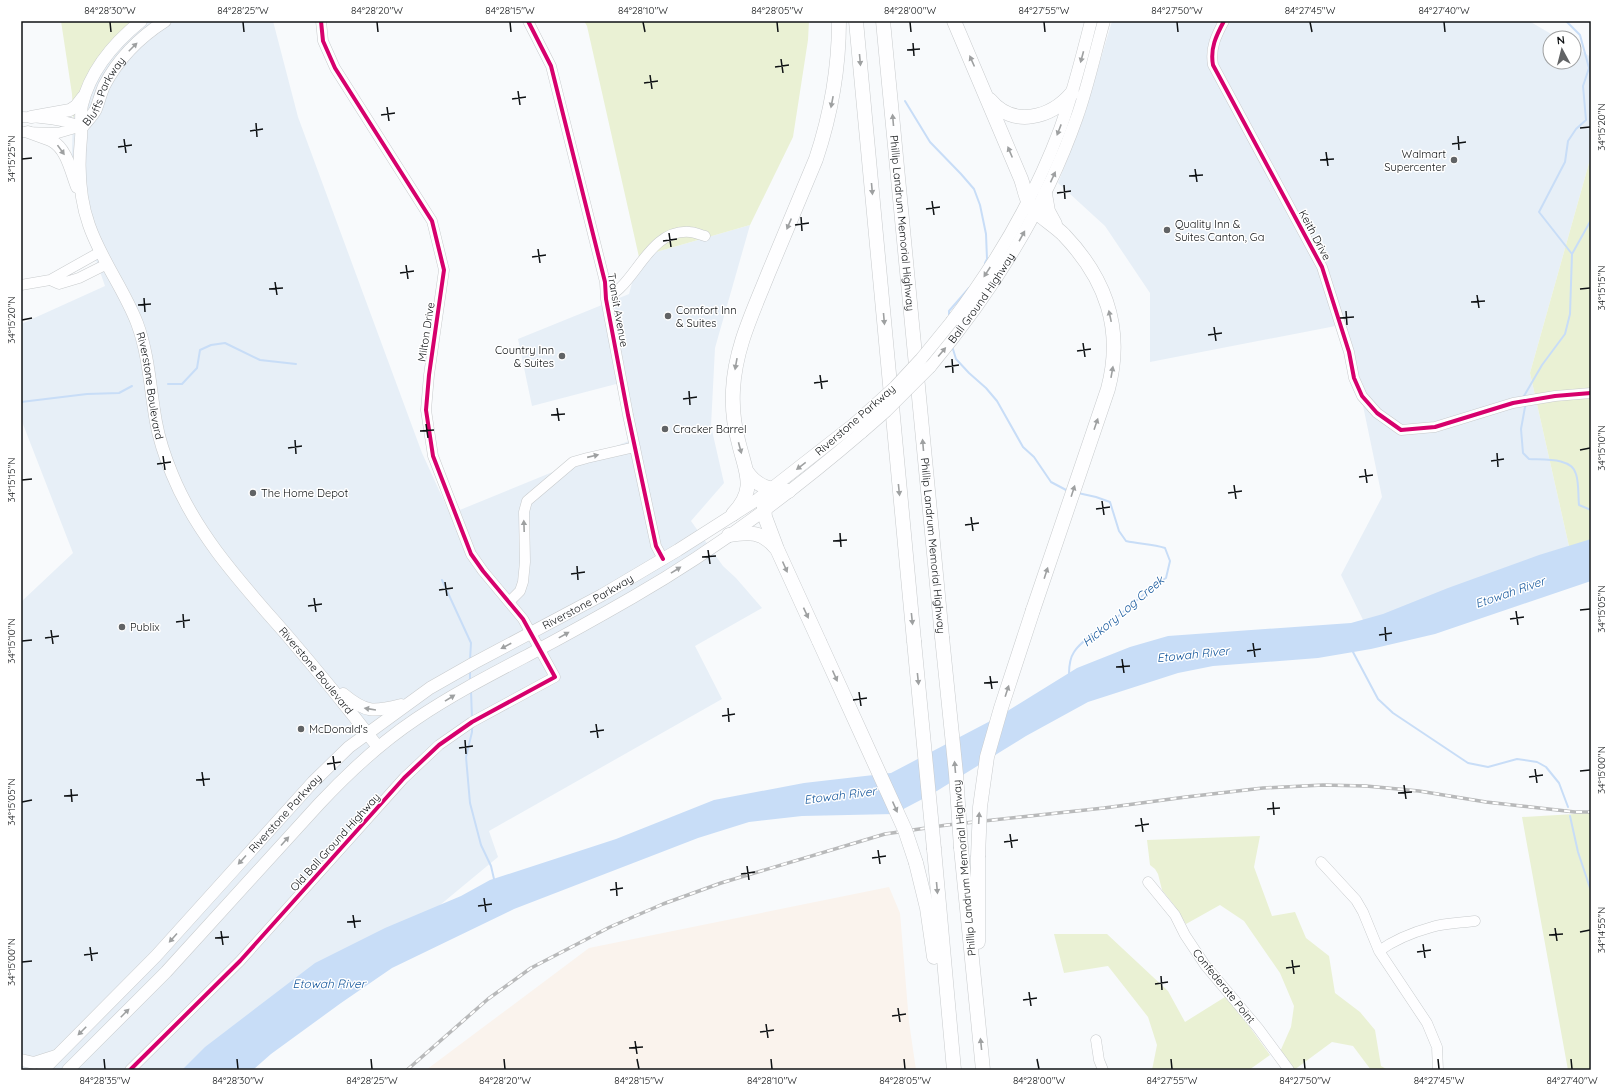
<svg xmlns="http://www.w3.org/2000/svg" width="1612" height="1091" viewBox="0 0 1612 1091" font-family="Quicksand,sans-serif">
  <style>
    .built { fill: #e7eff7 }
    .industrial { fill: #faf3ed }
    .green { fill: #eaf1d4 }
    .water { fill: #c8ddf7 }
    .lines { fill: none; stroke-linecap: round; stroke-linejoin: round }
    .stream { stroke: #c8ddf7; stroke-width: 2 }
    .minor-casing { stroke: #c8cbcd; stroke-width: 11 }
    .major-casing { stroke: #c8cbcd; stroke-width: 13 }
    .highway-casing { stroke: #c8cbcd; stroke-width: 15 }
    .minor { stroke: #fefeff; stroke-width: 10 }
    .major { stroke: #fefeff; stroke-width: 12 }
    .highway { stroke: #fefeff; stroke-width: 14 }
    .rail-casing { stroke: #b8b9ba; stroke-width: 3.5 }
    .rail { stroke: #fff; stroke-width: 2; stroke-dasharray: 6; stroke-linecap: butt }
    .major-bridge-casing { stroke: #c8cbcd; stroke-width: 13; stroke-linecap: butt }
    .highway-bridge-casing { stroke: #c8cbcd; stroke-width: 15; stroke-linecap: butt }
    .major-bridge { stroke: #fefeff; stroke-width: 12 }
    .highway-bridge { stroke: #fefeff; stroke-width: 14 }
    .cycleway-casing { stroke: #fff; stroke-width: 6 }
    .cycleway { stroke: #d6006c; stroke-width: 4 }
    .oneway { fill: #9ea0a1 }
    .ticks { fill: none; stroke: #0f1214; stroke-width: 1.5 }
    .poi-dot { fill: #616365; stroke: #fff; stroke-width: 1.5 }
    .labels { text-anchor: middle; dominant-baseline: central; stroke-width: 3; stroke-linejoin: round; paint-order: stroke }
    .street-label { font-size: 11px; fill: #0f1214; stroke: #fff }
    .poi-label { font-size: 11px; fill: #0f1214; stroke: #fff; text-anchor: start }
    .water-label { font-size: 12px; font-style: italic; fill: #12559b; stroke: #fff }
    .neatline { fill: none; stroke: #0f1214; stroke-width: 1.5 }
    .ticks-label { font-size: 10px; text-anchor: middle; fill: #0f1214 }
  </style>
  <rect width="100%" height="100%" fill="#f8fafc"/>
  <path class="built" d="M147,21H273L298,117L422,453L450,514L631,440L620,383L532,406L518,339L629,294L639,257L750,225L715,348L711,426L724,483L691,521L723,566L736,578L762,608L695,646L722,699L489,831L498,857L370,963L227,1070H21V602L73,553L21,419V324L105,286L89,240L71,180L73,118L107,56L136,28Z
    M1112,21H1529L1558,38H1550V62H1574V47L1591,57V156L1530,373L1571,555L1366,626L1341,575L1382,497L1346,324L1150,362V293L1105,226L1058,183L1083,119Z"/>
  <path class="industrial" d="M889,887L900,913L909,1022L916,1070H426L589,948Z"/>
  <path class="green" d="M61,21H147L136,28L107,56L73,118L72,94Z
    M584,21H809L808,40L793,137L750,225L639,257L587,26Z
    M1591,156V549L1571,555L1530,373Z
    M1591,813V1070H1568L1522,817Z
    M1260,836L1254,867L1272,916L1295,912L1306,938L1329,956L1335,993L1360,1012L1375,1030L1381,1066L1388,1070H1371L1353,1046L1332,1042L1294,1070L1279,1054L1291,1027L1294,1006L1280,973L1244,921L1220,905L1186,924L1174,905L1162,890L1158,874L1155,869L1150,865L1147,840Z
    M1054,934H1107L1168,991L1185,1022L1225,997L1249,1026L1270,1055L1249,1070H1152L1157,1045L1148,1017L1108,966L1064,973Z"/>
  <path class="water" d="M1591,539V581L1435,634L1371,649L1318,658L1213,666L1178,673L1088,702L1026,736L932,794L894,814L802,816L749,822L698,838L514,909L392,968L341,1003L271,1054L253,1070H182L205,1047L315,963L385,928L461,896L490,880L616,839L714,800L804,783L891,773L996,718L1077,668L1130,647L1168,636L1351,623L1383,614L1448,588L1539,555Z"/>
  <g class="lines">
    <path class="stream" d="M1566,21L1580,35L1589,68L1583,86L1586,120L1576,129L1568,141L1565,162L1539,212L1572,254
      M905,101L930,142L961,174L974,189L980,205L986,234L987,259L985,263
      M949,316V311L969,288
      M952,346L956,359L969,373L986,388L997,401L1023,447L1034,457L1051,482L1068,491
      M168,384H182L197,368L200,350L211,345L225,343L260,360L296,364
      M1524,396L1542,365L1565,334L1570,314L1572,254L1591,220
      M21,402L87,394L119,393L132,386
      M1525,407L1521,429L1523,453L1529,459C1542,460 1572,457 1576,474C1579,483 1578,495 1579,505L1591,510
      M442,580L471,643L470,660
      M1353,652L1378,699L1393,713L1468,763L1488,767L1517,759L1537,762L1546,767L1559,783L1568,807
      M470,671V680
      M1069,674C1069,667 1070,658 1074,652C1081,640 1103,628 1115,619C1132,605 1147,590 1166,578L1170,561L1165,548C1153,544 1139,544 1126,541L1119,531L1110,502L1096,497L1078,493
      M471,691L472,718
      M472,727V732L466,757L470,803L481,845L491,866L494,879
      M1570,816L1578,852L1591,891"/>
    <g class="minor-casing">
      <path id="minor" d="M528,21L551,66L605,282L606,299L628,415L656,546L663,559
        M1224,21C1216,36 1210,48 1213,65L1322,267L1349,352L1354,378L1362,396L1377,413L1401,430L1435,427L1513,403L1555,396L1591,393
        M21,117C43,117 62,120 83,126
        M21,132L58,133L82,126
        M50,280L59,284L79,278L107,264
        M21,285L50,280L100,252
        M606,299C610,296 616,292 620,288C641,268 655,229 690,232C694,232 700,235 705,236
        M509,602L520,591L523,582L525,562L524,512L527,501L573,462L587,458L635,447
        M1321,862L1356,900L1363,912L1379,951L1427,1023L1437,1047L1438,1070
        M1148,882L1175,915L1185,935L1205,965L1258,1028L1289,1070
        M1379,951C1394,940 1414,932 1432,927C1445,923 1461,923 1475,921
        M1096,1040L1099,1060L1103,1070
        M130,1070L240,961L404,778L439,745L472,722L555,677L523,619L483,571L471,554L433,456L426,410L429,375L444,270L432,221L335,68L323,41L321,21"/>
    </g>
    <g class="major-casing">
      <g id="major">
        <path id="s1" d="M141,21C115,42 90,71 82,105C80,114 82,128 81,138C78,168 79,197 89,225C101,260 124,289 137,323C149,355 150,389 156,422C159,439 165,457 172,474C198,538 246,588 291,640C321,675 350,711 378,747"/>
        <path d="M31,117L70,110L76,106L83,97"/>
        <path id="s2" d="M83,126C87,121 93,115 96,109C99,101 101,93 104,86C118,59 140,37 165,21"/>
        <path d="M28,132C36,135 44,137 52,141C67,149 71,172 77,187"/>
        <path d="M952,321C997,262 1034,198 1060,129C1073,93 1082,57 1091,21"/>
        <path id="s3" d="M930,367C993,291 1044,211 1077,117C1088,86 1095,53 1104,21"/>
        <path d="M343,694C366,713 373,712 401,705"/>
        <path d="M21,1060L34,1063L56,1056"/>
        <path id="s4" d="M43,1070L156,956L313,782L349,747L430,688L474,663L602,595L678,550L758,499L854,424"/>
        <path d="M68,1070L166,972L319,804C349,772 380,743 416,719C453,694 492,674 532,653C566,635 600,616 633,597C715,550 791,493 862,432"/>
      </g>
    </g>
    <g class="highway-casing">
      <g id="highway">
        <path d="M856,21L914,641"/>
        <path id="s5" d="M883,21L942,637"/>
        <path d="M954,21L1021,179C1024,187 1025,196 1029,203C1037,216 1053,224 1064,235C1106,279 1124,329 1108,389L1033,610"/>
        <path d="M990,100C1013,128 1051,118 1072,93"/>
        <path d="M1045,194L1048,211L1055,224"/>
        <path d="M747,472C757,487 771,490 789,491"/>
        <path d="M770,489L764,507L765,517L777,549L819,641"/>
        <path d="M733,514C757,489 746,473 739,444C734,426 732,408 733,390C735,348 753,312 768,274C784,236 800,197 816,159C831,114 839,69 839,21"/>
        <path d="M729,535C749,532 762,531 776,548"/>
        <path d="M961,848L983,1070"/>
        <path d="M934,849L954,1070"/>
        <path d="M916,863L927,908L934,957"/>
        <path d="M978,942V857"/>
      </g>
    </g>
    <use href="#minor" class="minor"/>
    <use href="#major" class="major"/>
    <use href="#highway" class="highway"/>
    <g class="rail-casing">
      <path id="rail" d="M407,1070L488,999L531,968L610,927L663,904L721,883L885,834L947,825L1104,808L1186,797L1263,788L1323,785L1366,786L1419,791L1486,802L1575,812H1591"/>
    </g>
    <use href="#rail" class="rail"/>
    <g class="major-bridge-casing">
      <path id="major-bridge" d="M854,424L895,387L921,359L952,321
        M862,432L886,411L930,367"/>
    </g>
    <g class="highway-bridge-casing">
      <path id="highway-bridge" d="M942,637L956,774L961,848
        M819,641L905,830L916,863
        M914,641L934,849
        M978,857L980,807L987,757L1001,708L1033,610"/>
    </g>
    <use href="#major-bridge" class="major-bridge"/>
    <use href="#highway-bridge" class="highway-bridge"/>
    <g class="cycleway-casing">
      <path id="cycleway" d="M528,21L551,66L605,282L606,299L628,415L656,546L663,559
        M1224,21C1216,36 1210,48 1213,65L1322,267L1349,352L1354,378L1362,396L1377,413L1401,430L1435,427L1513,403L1555,396L1591,393
        M130,1070L240,961L404,778L439,745L472,722L555,677L523,619L483,571L471,554L433,456L426,410L429,375L444,270L432,221L335,68L323,41L321,21"/>
    </g>
    <use href="#cycleway" class="cycleway"/>
  </g>
  <defs><path id="oneway-solid" d="M-6-.8H1V-3.2L6.5 0L1 3.2V.8H-6Z"/></defs>
  <g class="oneway">
    <use href="#oneway-solid" transform="translate(133 47) rotate(-45)"/>
    <use href="#oneway-solid" transform="translate(1082 57) rotate(105)"/>
    <use href="#oneway-solid" transform="translate(860 60) rotate(85)"/>
    <use href="#oneway-solid" transform="translate(972 61) rotate(-114)"/>
    <use href="#oneway-solid" transform="translate(832 102) rotate(101)"/>
    <use href="#oneway-solid" transform="translate(893 120) rotate(-95)"/>
    <use href="#oneway-solid" transform="translate(1059 130) rotate(111)"/>
    <use href="#oneway-solid" transform="translate(61 150) rotate(54)"/>
    <use href="#oneway-solid" transform="translate(1010 152) rotate(-113)"/>
    <use href="#oneway-solid" transform="translate(1053 177) rotate(-65)"/>
    <use href="#oneway-solid" transform="translate(872 189) rotate(85)"/>
    <use href="#oneway-solid" transform="translate(789 224) rotate(113)"/>
    <use href="#oneway-solid" transform="translate(1022 236) rotate(-61)"/>
    <use href="#oneway-solid" transform="translate(987 272) rotate(123)"/>
    <use href="#oneway-solid" transform="translate(1110 316) rotate(-102)"/>
    <use href="#oneway-solid" transform="translate(884 319) rotate(85)"/>
    <use href="#oneway-solid" transform="translate(942 352) rotate(-50)"/>
    <use href="#oneway-solid" transform="translate(736 364) rotate(100)"/>
    <use href="#oneway-solid" transform="translate(1112 372) rotate(-80)"/>
    <use href="#oneway-solid" transform="translate(1096 424) rotate(-71)"/>
    <use href="#oneway-solid" transform="translate(923 445) rotate(-95)"/>
    <use href="#oneway-solid" transform="translate(740 448) rotate(75)"/>
    <use href="#oneway-solid" transform="translate(593 456) rotate(-13)"/>
    <use href="#oneway-solid" transform="translate(801 466) rotate(142)"/>
    <use href="#oneway-solid" transform="translate(899 490) rotate(84)"/>
    <use href="#oneway-solid" transform="translate(1073 491) rotate(-72)"/>
    <use href="#oneway-solid" transform="translate(524 526) rotate(-92)"/>
    <use href="#oneway-solid" transform="translate(785 567) rotate(66)"/>
    <use href="#oneway-solid" transform="translate(676 570) rotate(-32)"/>
    <use href="#oneway-solid" transform="translate(1046 573) rotate(-72)"/>
    <use href="#oneway-solid" transform="translate(806 613) rotate(65)"/>
    <use href="#oneway-solid" transform="translate(912 619) rotate(84)"/>
    <use href="#oneway-solid" transform="translate(564 635) rotate(-29)"/>
    <use href="#oneway-solid" transform="translate(506 646) rotate(152)"/>
    <use href="#oneway-solid" transform="translate(835 676) rotate(66)"/>
    <use href="#oneway-solid" transform="translate(918 679) rotate(84)"/>
    <use href="#oneway-solid" transform="translate(1007 691) rotate(-72)"/>
    <use href="#oneway-solid" transform="translate(450 698) rotate(-32)"/>
    <use href="#oneway-solid" transform="translate(370 709) rotate(-171)"/>
    <use href="#oneway-solid" transform="translate(955 767) rotate(-95)"/>
    <use href="#oneway-solid" transform="translate(895 807) rotate(66)"/>
    <use href="#oneway-solid" transform="translate(979 818) rotate(-87)"/>
    <use href="#oneway-solid" transform="translate(285 841) rotate(-48)"/>
    <use href="#oneway-solid" transform="translate(242 860) rotate(132)"/>
    <use href="#oneway-solid" transform="translate(937 888) rotate(85)"/>
    <use href="#oneway-solid" transform="translate(173 938) rotate(132)"/>
    <use href="#oneway-solid" transform="translate(125 1013) rotate(-45)"/>
    <use href="#oneway-solid" transform="translate(82 1031) rotate(135)"/>
    <use href="#oneway-solid" transform="translate(981 1044) rotate(-96)"/>
  </g>
  <path class="ticks" d="M110,22L111,32M243,22L244,32M377,22L378,32M510,22L511,32M643,22L645,32M777,22L778,32M910,22L911,32M1044,22L1045,32M1177,22L1178,32M1310,22L1312,32M1444,22L1445,32M913,43L914,56M907,50L920,49M781,59L783,73M775,67L789,65M650,75L652,89M644,83L658,81M518,91L520,105M512,99L526,97M387,107L389,121M381,115L395,113M256,123L257,137M1580,128L1590,127M250,131L263,129M1458,136L1459,150M124,139L126,153M1452,144L1466,142M118,147L132,145M1326,152L1328,166M22,159L32,158M1320,160L1334,159M1195,169L1197,182M1189,176L1203,175M1064,185L1065,199M1057,193L1071,191M932,201L934,215M926,209L940,207M801,217L802,231M795,225L809,223M669,233L671,247M663,241L677,239M538,249L540,263M532,257L546,255M406,265L408,279M400,273L414,271M275,282L277,295M269,289L283,288M1580,289L1590,288M1477,295L1479,308M144,298L145,312M1471,302L1485,301M138,305L151,304M1346,311L1347,325M1340,318L1354,317M22,320L32,318M1214,327L1216,341M1208,335L1222,333M1083,343L1085,357M1077,351L1091,349M952,359L953,373M945,367L959,365M820,375L822,389M814,383L828,381M689,391L690,405M683,399L697,397M557,408L559,421M551,415L565,414M426,424L428,438M420,431L434,430M295,440L296,454M288,448L302,446M1580,450L1590,448M1497,453L1498,467M163,456L165,470M1491,461L1504,459M157,464L171,462M1365,469L1367,483M1359,477L1373,475M22,480L32,479M1234,485L1236,499M1228,493L1242,491M1102,501L1104,515M1096,509L1110,507M971,517L973,531M965,525L979,523M840,533L841,547M833,541L847,540M708,550L710,564M702,557L716,556M577,566L578,580M571,574L585,572M445,582L447,596M439,590L453,588M314,598L316,612M308,606L322,604M1580,610L1590,609M1516,611L1518,625M183,614L184,628M1510,619L1524,617M176,622L190,620M1385,627L1386,641M51,630L53,644M1379,635L1392,633M45,638L59,636M22,641L32,640M1253,643L1255,657M1247,651L1261,649M1122,659L1124,673M1116,667L1130,666M990,676L992,689M984,683L998,682M859,692L861,706M853,700L867,698M728,708L729,722M722,716L735,714M596,724L598,738M590,732L604,730M465,740L466,754M459,748L473,746M333,756L335,770M327,764L341,762M1535,769L1537,783M1580,771L1590,770M202,772L204,786M1529,777L1543,775M196,780L210,779M1404,785L1406,799M71,789L72,802M1398,793L1412,792M64,796L78,795M22,802L32,800M1273,802L1274,815M1267,809L1280,808M1141,818L1143,832M1135,826L1149,824M1010,834L1012,848M1004,842L1018,840M878,850L880,864M872,858L886,856M747,866L749,880M741,874L755,872M616,882L617,896M610,890L623,888M484,898L486,912M478,906L492,904M353,915L355,928M347,922L361,921M1555,928L1557,941M221,931L223,945M1580,932L1590,930M1549,935L1563,934M215,938L229,937M1423,944L1425,958M90,947L92,961M1417,952L1431,950M84,955L98,953M1292,960L1294,974M22,962L32,961M1286,968L1300,966M1161,976L1162,990M1155,984L1168,982M1029,992L1031,1006M1023,1000L1037,998M898,1008L900,1022M892,1016L906,1014M766,1024L768,1038M760,1032L774,1030M635,1041L637,1054M629,1048L643,1047M104,1059L105,1069M237,1059L238,1069M371,1059L372,1069M504,1059L505,1069M637,1059L639,1069M771,1059L772,1069M904,1059L905,1069M1037,1059L1039,1069M1171,1059L1172,1069M1304,1059L1305,1069M1438,1059L1439,1069M1571,1059L1572,1069"/>
  <g class="poi-dot">
    <circle cx="1454" cy="160" r="4"/>
    <circle cx="1167" cy="230" r="4"/>
    <circle cx="668" cy="316" r="4"/>
    <circle cx="562" cy="356" r="4"/>
    <circle cx="665" cy="429" r="4"/>
    <circle cx="253" cy="493" r="4"/>
    <circle cx="122" cy="627" r="4"/>
    <circle cx="301" cy="729" r="4"/>
  </g>
  <g class="labels">
    <g class="street-label">
      <text stroke="none"><textPath href="#s2" startOffset="41">Bluffs Parkway</textPath></text>
      <text stroke="none"><textPath href="#s5" startOffset="203">Phillip Landrum Memorial Highway</textPath></text>
      <text transform="translate(1315 235) rotate(62)">Keith Drive</text>
      <text stroke="none"><textPath href="#s3" startOffset="86">Ball Ground Highway</textPath></text>
      <text transform="translate(618 310) rotate(80)">Transit Avenue</text>
      <text transform="translate(426 332) rotate(-81)">Milton Drive</text>
      <text stroke="none"><textPath href="#s1" startOffset="399">Riverstone Boulevard</textPath></text>
      <text transform="translate(855 420) rotate(-41)">Riverstone Parkway</text>
      <text stroke="none"><textPath href="#s5" startOffset="527">Phillip Landrum Memorial Highway</textPath></text>
      <text stroke="none"><textPath href="#s4" startOffset="725">Riverstone Parkway</textPath></text>
      <text stroke="none"><textPath href="#s1" startOffset="735">Riverstone Boulevard</textPath></text>
      <text stroke="none"><textPath href="#s4" startOffset="353">Riverstone Parkway</textPath></text>
      <text transform="translate(335 842) rotate(-48)">Old Ball Ground Highway</text>
      <text transform="translate(964 868) rotate(-95)">Phillip Landrum Memorial Highway</text>
      <text transform="translate(1224 986) rotate(51)">Confederate Point</text>
    </g>
    <g class="poi-label">
      <text x="1446" y="154" text-anchor="end">Walmart<tspan x="1446" dy="13">Supercenter</tspan></text>
      <text x="1175" y="224">Quality Inn &amp;<tspan x="1175" dy="13">Suites Canton, Ga</tspan></text>
      <text x="676" y="310">Comfort Inn<tspan x="676" dy="13">&amp; Suites</tspan></text>
      <text x="554" y="350" text-anchor="end">Country Inn<tspan x="554" dy="13">&amp; Suites</tspan></text>
      <text x="673" y="429">Cracker Barrel</text>
      <text x="261" y="493">The Home Depot</text>
      <text x="130" y="627">Publix</text>
      <text x="309" y="729">McDonald's</text>
    </g>
    <g class="water-label">
      <text transform="translate(1510 592) rotate(-19)">Etowah River</text>
      <text transform="translate(1123 611) rotate(-40)">Hickory Log Creek</text>
      <text transform="translate(1193 654) rotate(-6)">Etowah River</text>
      <text transform="translate(840 795) rotate(-7)">Etowah River</text>
      <text x="329" y="983">Etowah River</text>
    </g>
  </g>
  <rect width="1612" height="1091" fill="none" stroke="#ffffff" stroke-width="44"/>
  <g transform="translate(1562 50) rotate(353)"><circle r="19" fill="#ffffff" stroke="#9fa0a1"/>
  <path d="M0-3L7 15L0 10L-7 15Z" fill="#616365"/>
  <text y="-6" font-size="11" font-weight="bold" text-anchor="middle" fill="#0f1214">N</text>
  </g>
  <rect x="22" y="22" width="1568" height="1047" class="neatline"/>
  <g class="ticks-label">
    <text x="110" y="14">84°28'30"W</text>
    <text x="243" y="14">84°28'25"W</text>
    <text x="377" y="14">84°28'20"W</text>
    <text x="510" y="14">84°28'15"W</text>
    <text x="643" y="14">84°28'10"W</text>
    <text x="777" y="14">84°28'05"W</text>
    <text x="910" y="14">84°28'00"W</text>
    <text x="1044" y="14">84°27'55"W</text>
    <text x="1177" y="14">84°27'50"W</text>
    <text x="1310" y="14">84°27'45"W</text>
    <text x="1444" y="14">84°27'40"W</text>
    <text transform="translate(1601 127) rotate(-90)" y="4">34°15'20"N</text>
    <text transform="translate(11 159) rotate(-90)" y="4">34°15'25"N</text>
    <text transform="translate(1601 288) rotate(-90)" y="4">34°15'15"N</text>
    <text transform="translate(11 320) rotate(-90)" y="4">34°15'20"N</text>
    <text transform="translate(1601 448) rotate(-90)" y="4">34°15'10"N</text>
    <text transform="translate(11 480) rotate(-90)" y="4">34°15'15"N</text>
    <text transform="translate(1601 609) rotate(-90)" y="4">34°15'05"N</text>
    <text transform="translate(11 641) rotate(-90)" y="4">34°15'10"N</text>
    <text transform="translate(1601 770) rotate(-90)" y="4">34°15'00"N</text>
    <text transform="translate(11 802) rotate(-90)" y="4">34°15'05"N</text>
    <text transform="translate(1601 930) rotate(-90)" y="4">34°14'55"N</text>
    <text transform="translate(11 962) rotate(-90)" y="4">34°15'00"N</text>
    <text x="105" y="1084">84°28'35"W</text>
    <text x="238" y="1084">84°28'30"W</text>
    <text x="372" y="1084">84°28'25"W</text>
    <text x="505" y="1084">84°28'20"W</text>
    <text x="639" y="1084">84°28'15"W</text>
    <text x="772" y="1084">84°28'10"W</text>
    <text x="905" y="1084">84°28'05"W</text>
    <text x="1039" y="1084">84°28'00"W</text>
    <text x="1172" y="1084">84°27'55"W</text>
    <text x="1305" y="1084">84°27'50"W</text>
    <text x="1439" y="1084">84°27'45"W</text>
    <text x="1572" y="1084">84°27'40"W</text>
  </g>
</svg>
